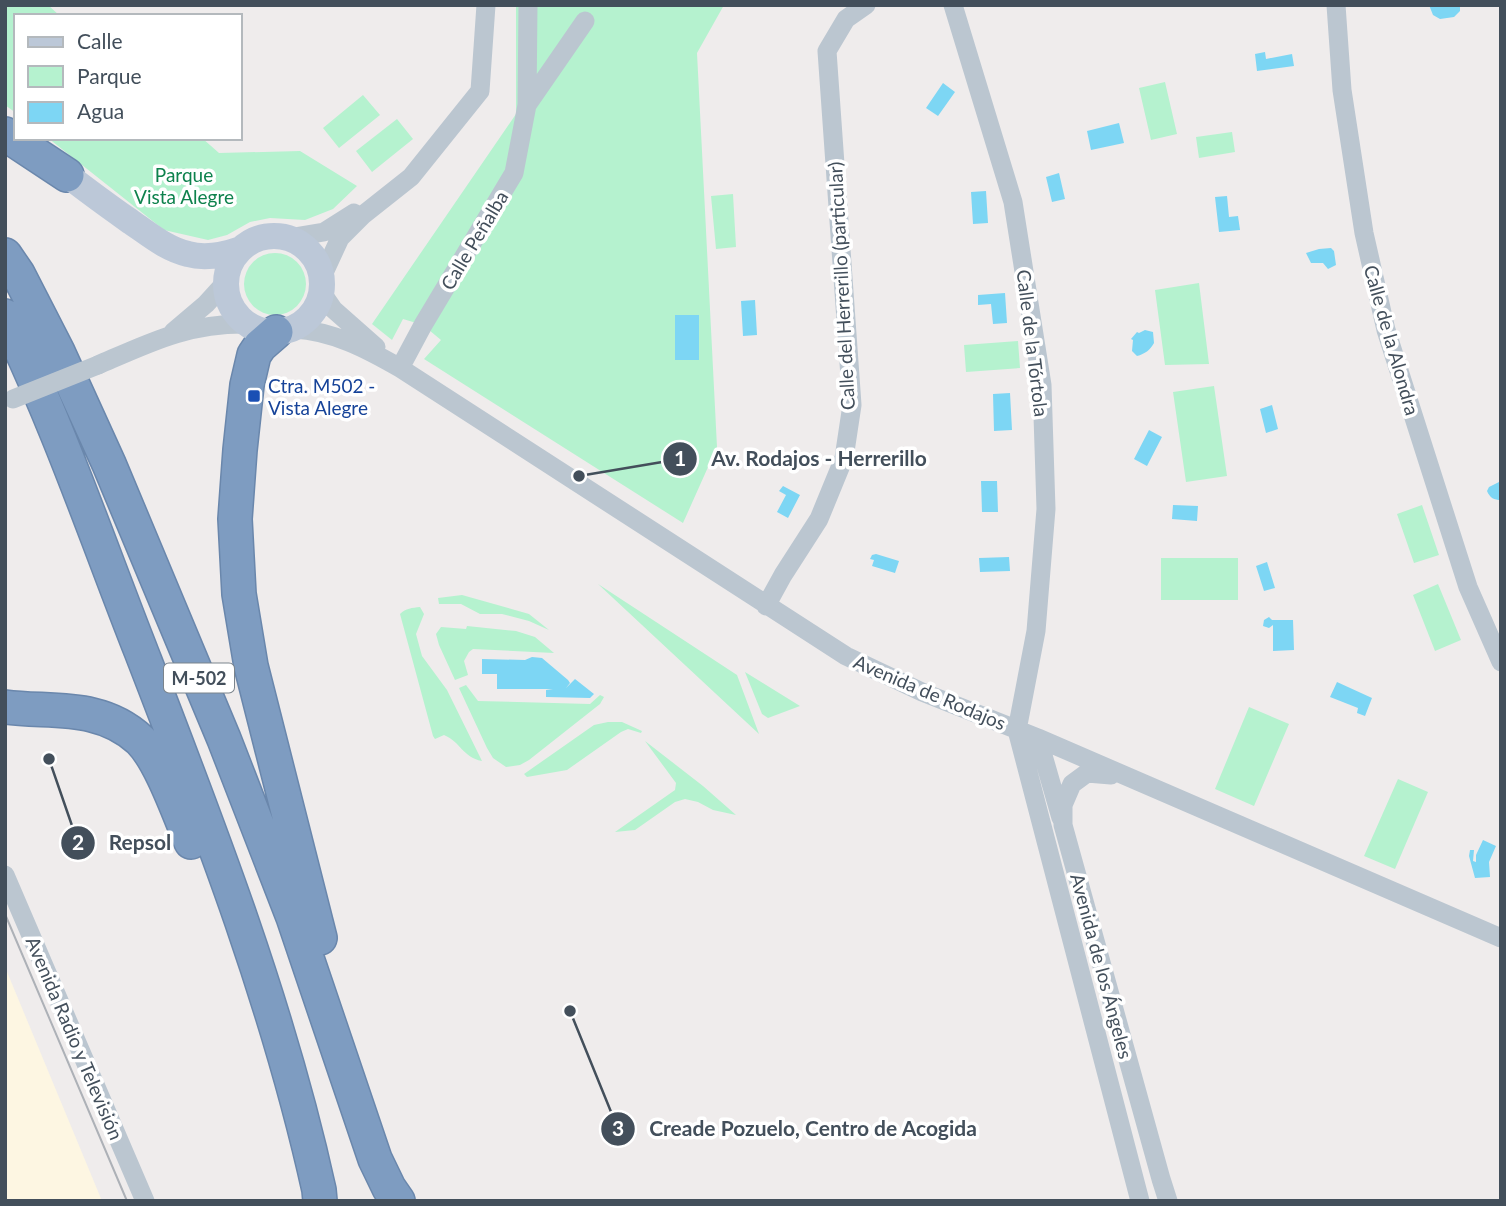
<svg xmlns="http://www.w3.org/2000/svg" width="1506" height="1206" viewBox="0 0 1506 1206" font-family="Lato,sans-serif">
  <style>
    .commercial { fill: #fdf6e2 }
    .green { fill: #b5f2cf }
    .water { fill: #7dd6f4 }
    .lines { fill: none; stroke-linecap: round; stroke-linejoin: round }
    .highway-casing { stroke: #6a87ac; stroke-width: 36 }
    .street { stroke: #bbc6d0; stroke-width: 19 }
    .secondary { stroke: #bcc8d8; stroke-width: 26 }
    .highway { stroke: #7e9cc1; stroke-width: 33 }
    .tram { stroke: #adb1b7; stroke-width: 2 }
    .street-bridge { stroke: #bbc6d0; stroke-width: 19 }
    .transit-dot { fill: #1a4fb4; stroke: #fff; stroke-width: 2.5 }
    .labels { text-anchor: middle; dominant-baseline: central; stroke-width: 7; stroke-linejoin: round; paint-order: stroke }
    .shield { fill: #fff; stroke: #7b848c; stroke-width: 2 }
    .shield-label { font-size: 18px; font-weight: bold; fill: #434f5b }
    .park-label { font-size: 19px; fill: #0e824d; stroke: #fff }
    .street-label { font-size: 19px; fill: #434f5b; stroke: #fff }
    .transit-label { font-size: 19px; fill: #164399; stroke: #fff; text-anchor: start }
    .leader { fill: none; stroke: #434f5b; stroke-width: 2.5 }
    .callout-dot { fill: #434f5b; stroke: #fff; stroke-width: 2.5 }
    .mark-label { font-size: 21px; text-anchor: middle; font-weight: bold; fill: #fff }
    .callout-label { font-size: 21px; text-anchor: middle; font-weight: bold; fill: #434f5b; stroke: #fff; stroke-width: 7; stroke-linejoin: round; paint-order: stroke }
  </style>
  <rect width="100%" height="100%" fill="#efecec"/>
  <path class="commercial" d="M5,967L102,1201H5Z"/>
  <path class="green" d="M5,5H48L60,16H16V113L5,105Z
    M516,5H724L697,53L717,447L683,523L424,359L441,340L423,325L403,319L392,340L372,324L516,114Z
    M1165,82L1177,134L1151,140L1139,88Z
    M363,95L380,115L339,148L323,128Z
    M397,119L413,139L372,172L356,151Z
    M1232,132L1235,152L1199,158L1196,137Z
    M48,138H202L219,153L300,151L357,186L333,209L305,220L270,218L250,222L227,235L208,240L164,230Z
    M733,194L736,247L716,249L711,196Z
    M244 284a31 31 0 1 1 62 0a31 31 0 1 1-62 0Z
    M1199,283L1209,364L1165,365L1155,290Z
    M1018,341L1020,368L966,372L964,345Z
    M1214,386L1227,476L1186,482L1173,392Z
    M1422,505L1439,555L1414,563L1397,514Z
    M1161,558H1238V600H1161Z
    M598,584L737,675L759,734Z
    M1438,584L1461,640L1435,651L1413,595Z
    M462,595L529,614L549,630L529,621L502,614H480L461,604H439L438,598Z
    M420,607L424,614L416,634L422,656L447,690L482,761C462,757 461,742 444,735L435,739L433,736L400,614C406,608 412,608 420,607Z
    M467,626L516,631L535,637L554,653L473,649L469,652L464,661L468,675L455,680L439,645L436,634L441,627L466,629Z
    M745,672L800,706L768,718L762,714Z
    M466,685L478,701L590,704L600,695L604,697L600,704L529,760L520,765L506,767L493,758L487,748L459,688Z
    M1249,707L1289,724L1254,806L1215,789Z
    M608,722H622L642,731L641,733L628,729L621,732L567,770L527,777L524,774L594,725Z
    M645,741L703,786L736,815L713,810L698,802L685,799L675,802L635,830L615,832L675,790L676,783Z
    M1398,779L1428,792L1395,869L1364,856Z"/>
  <path class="water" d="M1429,5H1460V11L1454,17L1440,19L1433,15Z
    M1265,52L1266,59L1292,54L1294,66L1257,71L1255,54Z
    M943,83L955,92L938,116L926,108Z
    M1119,123L1124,143L1091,150L1087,131Z
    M1059,173L1065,199L1052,202L1046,177Z
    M986,191L988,223L973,224L971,192Z
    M1227,196L1229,217L1238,216L1240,230L1219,232L1215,197Z
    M1331,248L1334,251L1336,265L1328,269L1323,263H1311L1306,253L1319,249Z
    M1005,293L1007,323L993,324L991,304L978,305V295Z
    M755,300L757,335L743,336L741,301Z
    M675,315H699V360H675Z
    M1145,330L1153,332L1154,343C1150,350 1145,354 1137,356L1132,351L1133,340L1131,339L1137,332L1139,333Z
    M1010,393L1012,430L994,431L993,394Z
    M1272,405L1278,429L1266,433L1260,409Z
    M1149,430L1162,437L1147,466L1134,459Z
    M981,481H997L998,512H982Z
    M1501,481V500C1494,500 1490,498 1487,491L1489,487Z
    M783,486L800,495L788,518L777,512L786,495L779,491Z
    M1173,505L1198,506L1197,521L1172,519Z
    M876,554L899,561L895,573L872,566L874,560L870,559L872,555Z
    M1009,557L1010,571L980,572L979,558Z
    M1267,562L1275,588L1264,591L1256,566Z
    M1269,617L1272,620H1293L1294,650L1273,651V625L1269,628L1263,626L1264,620Z
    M532,657L542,658L568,680L570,683L566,688L575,679L594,694L590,698L546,697V690L553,689H497V674H482V659L525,660Z
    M1337,682L1372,698L1365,716L1357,713L1358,708L1330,697Z
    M1483,840L1496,846L1489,862L1490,877L1475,878L1469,856L1470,850H1474L1473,861L1476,862V855Z"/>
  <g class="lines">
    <g class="highway-casing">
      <path id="highway" d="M5,134L67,175
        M5,255L18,274L58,352L109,464L224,739L293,917L375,1159L389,1188L398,1201
        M5,316C58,424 97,539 141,651C209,827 278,1004 319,1190L320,1201
        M276,332L260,346L254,355L247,385L240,450L235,519L239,594L251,666L320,938
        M5,707C34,711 64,708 92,715C109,719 127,728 140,740C161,761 179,814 191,842"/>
    </g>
    <path class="street" d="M953,5L1013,202L1042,385L1046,509L1036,631L1017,730L1140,1201
      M1336,5L1342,90L1364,233L1386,330L1468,587L1501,662
      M527,105L585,21
      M288,238L324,232L354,213
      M322,277L340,238L363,215L411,177L480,91L486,5
      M322,293L333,309L376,347
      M294,329C333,331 367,349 400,368L846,656L922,692L1038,738L1501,938
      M173,332L206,304L226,282
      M98,365C151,342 188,323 248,324
      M400,368L423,325L514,173L527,105L528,5
      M766,606L783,575L819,519L844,458L852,405L827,51L846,19L866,5
      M1038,738L1061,818
      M1111,775L1087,773L1072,784L1063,805V825L1161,1179L1168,1201
      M5,875L145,1201"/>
    <path class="secondary" d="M52,163C78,184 104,203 131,222C149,234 166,249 188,254C206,259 224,255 241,249
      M226 284a48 48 0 1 1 96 0a48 48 0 1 1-96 0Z"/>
    <use href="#highway" class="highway"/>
    <path class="tram" d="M5,914L127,1201"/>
    <path class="street-bridge" d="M13,399L98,365"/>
  </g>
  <rect class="transit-dot" x="247" y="389" width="14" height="14" rx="3.5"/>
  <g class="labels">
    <rect class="shield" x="164" y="663.5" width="70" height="29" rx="5"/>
    <g class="shield-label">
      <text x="199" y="678">M-502</text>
    </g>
    <g class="park-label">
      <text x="184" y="174">Parque<tspan x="184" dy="22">Vista Alegre</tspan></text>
    </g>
    <g class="street-label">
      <text transform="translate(474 240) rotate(-59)">Calle Peñalba</text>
      <text transform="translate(841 286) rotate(-93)">Calle del Herrerillo (particular)</text>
      <text transform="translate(1392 340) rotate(74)">Calle de la Alondra</text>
      <text transform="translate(1033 343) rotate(83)">Calle de la Tórtola</text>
      <text transform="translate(930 692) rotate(23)">Avenida de Rodajos</text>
      <text transform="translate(1102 966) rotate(75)">Avenida de los Ángeles</text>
      <text transform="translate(75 1038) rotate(67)">Avenida Radio y Televisión</text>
    </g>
    <g class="transit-label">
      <text x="268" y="385">Ctra. M502 -<tspan x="268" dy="22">Vista Alegre</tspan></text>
    </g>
  </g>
  <path class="leader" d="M579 476L680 459M49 759L78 843M570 1011L618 1129"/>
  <g class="callout-dot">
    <circle cx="579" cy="476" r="7"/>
    <circle cx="49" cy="759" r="7"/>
    <circle cx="570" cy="1011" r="7"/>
    <circle cx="680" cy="459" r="18"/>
    <circle cx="78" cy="843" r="18"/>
    <circle cx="618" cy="1129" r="18"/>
  </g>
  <g class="mark-label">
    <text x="680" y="466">1</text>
    <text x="78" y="850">2</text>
    <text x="618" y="1136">3</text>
  </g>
  <g class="callout-label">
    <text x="819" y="466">Av. Rodajos - Herrerillo</text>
    <text x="140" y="850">Repsol</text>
    <text x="813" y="1136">Creade Pozuelo, Centro de Acogida</text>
  </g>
  <rect width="1506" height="1206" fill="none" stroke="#434f5b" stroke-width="14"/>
  <rect x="14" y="14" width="228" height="126" fill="#ffffff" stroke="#b4b9bd" stroke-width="2"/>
  <rect x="28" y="37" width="35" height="10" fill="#bcc8d8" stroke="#b4b9bd" stroke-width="2"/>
  <text x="77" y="49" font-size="21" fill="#434f5b">Calle</text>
  <rect x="28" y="66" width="35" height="21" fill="#b5f2cf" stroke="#b4b9bd" stroke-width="2"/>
  <text x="77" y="84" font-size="21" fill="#434f5b">Parque</text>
  <rect x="28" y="102" width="35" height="21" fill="#7dd6f4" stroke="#b4b9bd" stroke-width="2"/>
  <text x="77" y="119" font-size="21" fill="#434f5b">Agua</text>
</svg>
